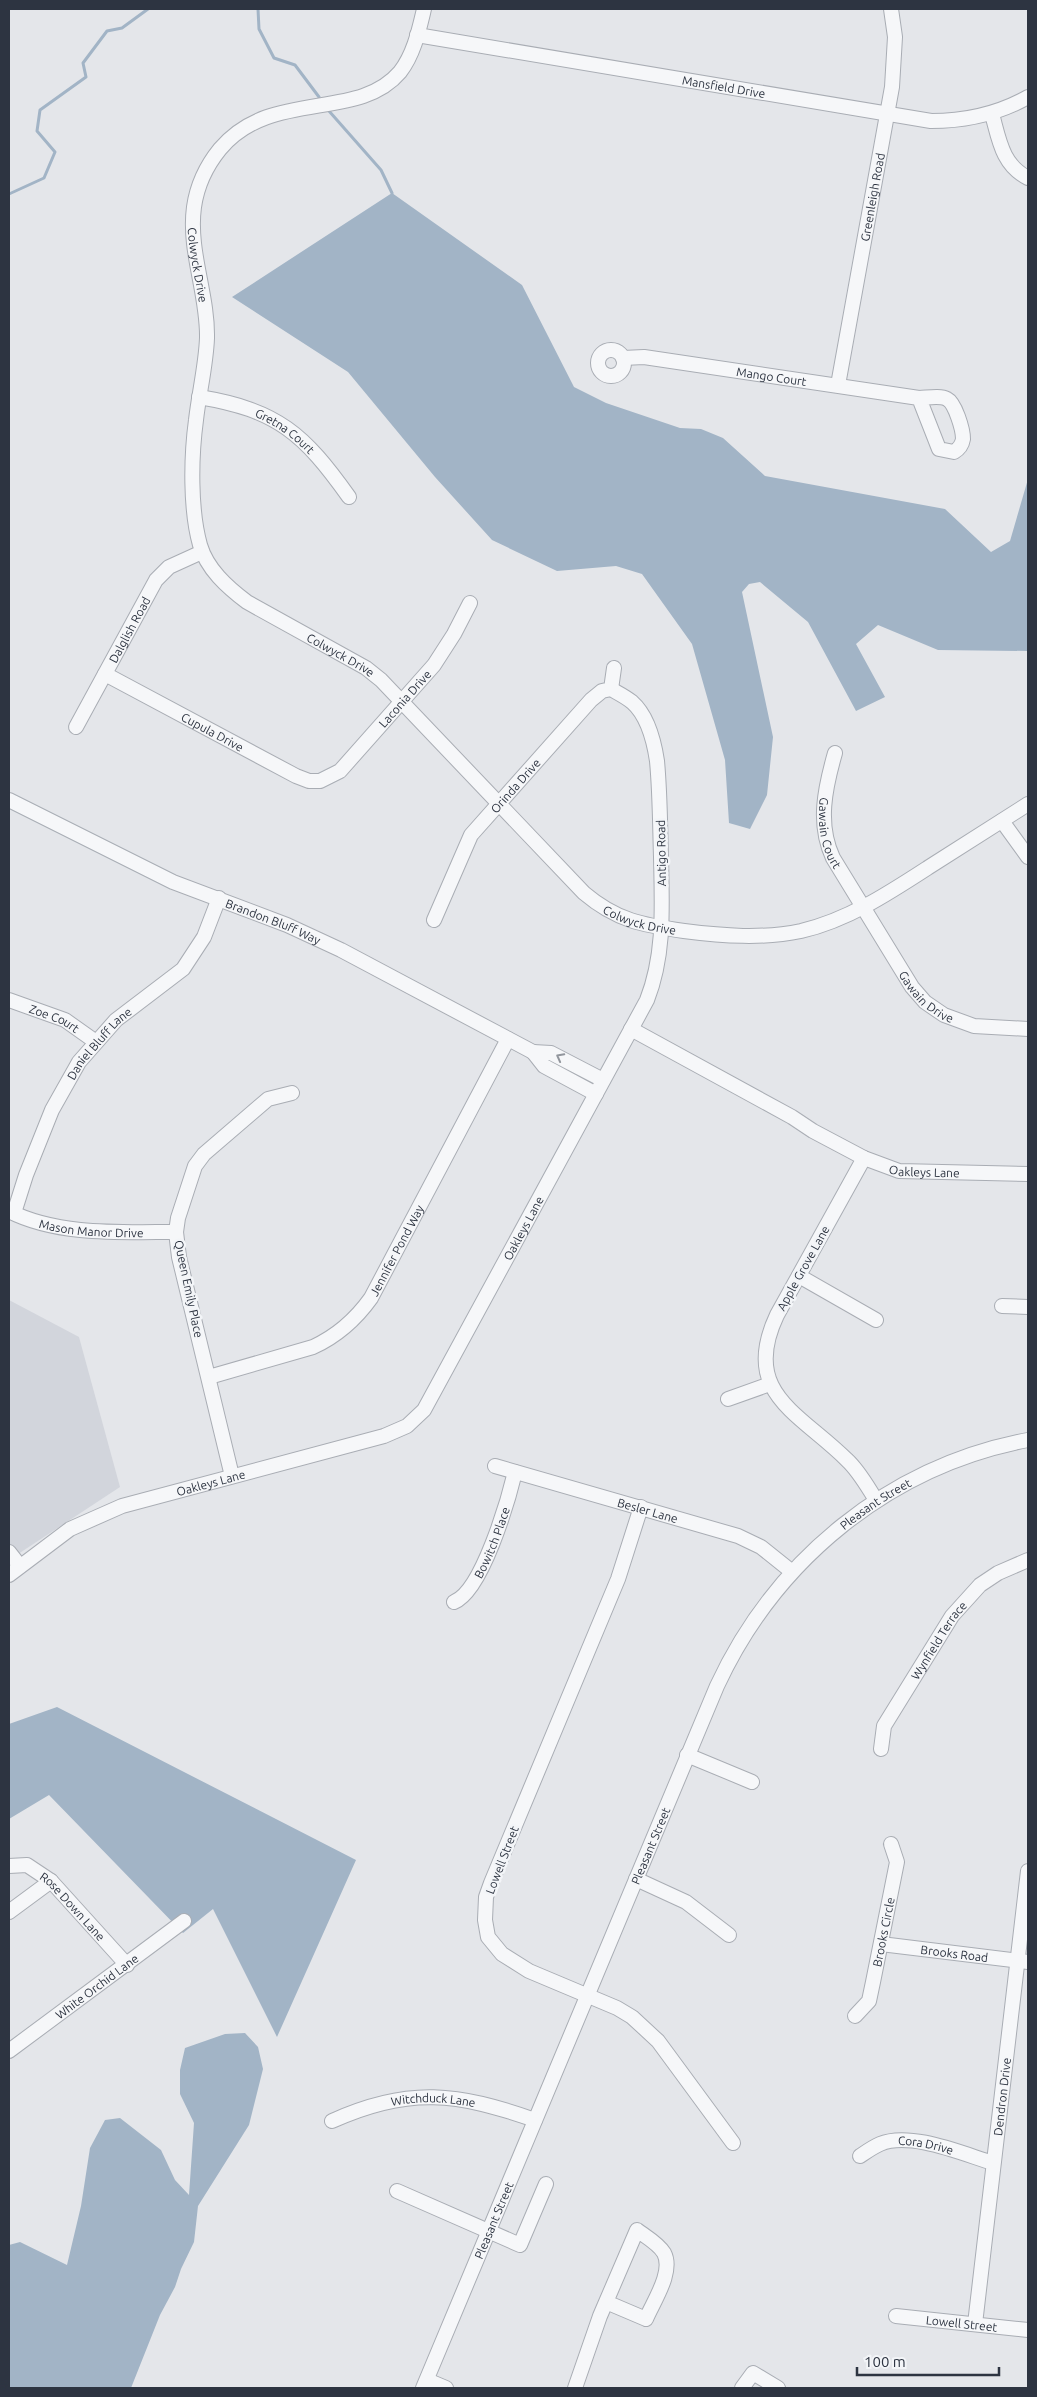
<svg xmlns="http://www.w3.org/2000/svg" width="1037" height="2397" viewBox="0 0 1037 2397" font-family="Ubuntu,sans-serif">
  <style>
    .built { fill: #d2d5dc }
    .water { fill: #a2b4c6 }
    .lines { fill: none; stroke-linecap: round; stroke-linejoin: round }
    .stream { stroke: #a2b4c6; stroke-width: 3 }
    .minor-casing { stroke: #a9adb4; stroke-width: 16 }
    .minor { stroke: #f6f7f9; stroke-width: 14 }
    .oneway { stroke: #92969d }
    .labels { text-anchor: middle; dominant-baseline: central; stroke-width: 5; stroke-linejoin: round; paint-order: stroke }
    .street-label { font-size: 12px; fill: #2d3441; stroke: #f3f5f8 }
  </style>
  <rect width="100%" height="100%" fill="#e4e6ea"/>
  <path class="built" d="M9,1300L79,1337L120,1487L9,1560Z"/>
  <path class="water" d="M392,193L522,285L574,387L606,403L680,428L701,429L723,438L765,476L945,509L991,552L1010,541L1028,479V651L938,650L878,625L856,644L885,697L856,711L808,622L760,582L749,584L742,592L773,737L767,795L750,829L729,823L725,760L692,644L642,574L616,566L557,571L492,540L435,477L348,372L232,297Z
    M57,1707L356,1860L277,2037L213,1909L183,1933L49,1795L9,1819V1724Z
    M245,2033L258,2047L263,2069L249,2125L198,2206L194,2242L181,2269L175,2287L160,2315L131,2388H9V2245L20,2242L67,2265L81,2206L90,2148L105,2120L120,2118L161,2150L175,2180L189,2195L194,2123L180,2094V2070L185,2048L225,2034Z"/>
  <g class="lines">
    <path class="stream" d="M258,9L259,29L274,58L295,65L319,97
      M329,111L381,170L392,193
      M9,194L44,178L55,152L37,131L40,110L86,77L83,63L107,31L122,28L148,9"/>
    <g class="minor-casing">
      <g id="minor">
        <path id="s1" d="M424,9C419,30 414,54 400,72C358,122 271,88 220,149C207,165 197,186 194,207C188,251 208,294 207,338C206,365 199,393 196,420C191,457 190,509 200,545C207,569 227,587 247,602L366,668L381,680L584,893C617,921 643,925 684,931C723,936 763,939 801,931C848,920 889,893 929,867C962,846 995,825 1028,804"/>
        <path id="s2" d="M417,35L931,121C965,121 998,114 1028,97"/>
        <path d="M992,114C999,139 1002,165 1028,178"/>
        <circle cx="611" cy="363" r="13"/>
        <path id="s3" d="M623,358L644,357L919,398L939,449L954,452C959,449 962,445 963,439C963,429 955,403 947,399C940,395 926,398 919,398"/>
        <path id="s4" d="M838,385L892,87L895,37L891,9"/>
        <path id="s5" d="M199,397C278,410 304,434 349,497"/>
        <path id="s6" d="M105,674L296,776L309,781H320L340,771L434,665L454,634L470,603"/>
        <path id="s7" d="M76,727L156,580L169,567L202,552"/>
        <path id="s8" d="M835,753C825,788 817,824 833,858L912,987L925,1002L944,1015L974,1026L1028,1029"/>
        <path id="s9" d="M9,800L173,882L287,925L341,950L533,1052"/>
        <path d="M1002,821L1028,857"/>
        <path id="s10" d="M434,920L471,835L591,700L602,691L611,689L614,668"/>
        <path id="s11" d="M9,1000L65,1020L96,1042"/>
        <path id="s12" d="M631,1029L792,1117L813,1131L864,1158L899,1171L1028,1174"/>
        <path d="M596,1094L544,1066L533,1052L551,1053L603,1080"/>
        <path d="M864,1158L777,1315C740,1393 800,1413 847,1460C859,1471 867,1486 876,1500"/>
        <path id="s13" d="M9,1211C58,1236 122,1232 176,1232"/>
        <path id="s14" d="M14,1213L26,1175L52,1110L79,1062L116,1020L183,969L204,937L219,898"/>
        <path d="M799,1276L876,1320"/>
        <path d="M1002,1306L1028,1307"/>
        <path id="s15" d="M209,1377L313,1347C337,1336 356,1319 371,1298L508,1039"/>
        <path d="M728,1399L770,1384"/>
        <path id="s16" d="M495,1466L738,1536L761,1547L791,1571"/>
        <path d="M232,1476L179,1257L176,1232L178,1218L195,1166L204,1154L268,1099L292,1093"/>
        <path d="M641,1507L618,1579L491,1883L486,1897L485,1920L488,1937L502,1954L529,1971L617,2008L632,2017L658,2041L733,2143"/>
        <path d="M9,1552L20,1566"/>
        <path id="s17" d="M9,1575L70,1529L122,1506L384,1436L407,1426L424,1410L647,1000C665,954 662,906 661,857C660,825 660,793 657,761C654,741 648,716 632,702C626,697 618,693 611,689"/>
        <path id="s18" d="M454,1602C482,1591 508,1501 515,1472"/>
        <path id="s19" d="M881,1749L884,1726L952,1616L980,1585L998,1573L1028,1560"/>
        <path d="M687,1755L752,1782"/>
        <path id="s20" d="M9,1866L27,1865L51,1881L127,1965"/>
        <path d="M636,1879L686,1902L729,1935"/>
        <path d="M9,1912L51,1881"/>
        <path id="s21" d="M881,1944L1028,1962"/>
        <path id="s22" d="M855,2016L869,2001L873,1982L897,1862L891,1844"/>
        <path id="s23" d="M9,2051L184,1921"/>
        <path id="s24" d="M332,2121C409,2086 458,2093 535,2120"/>
        <path id="s25" d="M860,2156C866,2152 873,2147 880,2144C910,2131 963,2154 993,2163"/>
        <path d="M397,2191L520,2245L546,2184"/>
        <path id="s26" d="M896,2316L1028,2330"/>
        <path id="s27" d="M975,2324L1028,1871"/>
        <path d="M427,2380L446,2388"/>
        <path id="s28" d="M423,2388L717,1686C776,1559 890,1466 1028,1440"/>
        <path d="M575,2388L600,2316L637,2230C645,2236 659,2244 664,2253C674,2272 653,2302 646,2319L606,2302"/>
        <path d="M742,2388L753,2373L778,2388"/>
      </g>
    </g>
    <use href="#minor" class="minor"/>
  </g>
  <defs><path id="oneway-chevron" d="M-2-3.5L2.5 0L-2 3.5" fill="none" stroke-width="1.6" stroke-linecap="round" stroke-linejoin="round" transform="scale(1.25)"/></defs>
  <use class="oneway" href="#oneway-chevron" transform="translate(560 1057) rotate(-152)"/>
  <g class="labels">
    <g class="street-label">
      <text stroke="none"><textPath href="#s2" startOffset="311">Mansfield Drive</textPath></text>
      <text stroke="none"><textPath href="#s4" startOffset="191">Greenleigh Road</textPath></text>
      <text stroke="none"><textPath href="#s1" startOffset="391">Colwyck Drive</textPath></text>
      <text stroke="none"><textPath href="#s3" startOffset="150">Mango Court</textPath></text>
      <text stroke="none"><textPath href="#s5" startOffset="94">Gretna Court</textPath></text>
      <text stroke="none"><textPath href="#s7" startOffset="111">Dalglish Road</textPath></text>
      <text stroke="none"><textPath href="#s1" startOffset="856">Colwyck Drive</textPath></text>
      <text stroke="none"><textPath href="#s6" startOffset="361">Laconia Drive</textPath></text>
      <text stroke="none"><textPath href="#s6" startOffset="122">Cupula Drive</textPath></text>
      <text stroke="none"><textPath href="#s10" startOffset="159">Orinda Drive</textPath></text>
      <text stroke="none"><textPath href="#s8" startOffset="82">Gawain Court</textPath></text>
      <text transform="translate(661 853) rotate(-91)">Antigo Road</text>
      <text stroke="none"><textPath href="#s1" startOffset="1261">Colwyck Drive</textPath></text>
      <text stroke="none"><textPath href="#s9" startOffset="291">Brandon Bluff Way</textPath></text>
      <text stroke="none"><textPath href="#s8" startOffset="276">Gawain Drive</textPath></text>
      <text stroke="none"><textPath href="#s11" startOffset="49">Zoe Court</textPath></text>
      <text stroke="none"><textPath href="#s14" startOffset="192">Daniel Bluff Lane</textPath></text>
      <text stroke="none"><textPath href="#s12" startOffset="329">Oakleys Lane</textPath></text>
      <text stroke="none"><textPath href="#s13" startOffset="85">Mason Manor Drive</textPath></text>
      <text stroke="none"><textPath href="#s17" startOffset="660">Oakleys Lane</textPath></text>
      <text stroke="none"><textPath href="#s15" startOffset="239">Jennifer Pond Way</textPath></text>
      <text transform="translate(803 1268) rotate(-61)">Apple Grove Lane</text>
      <text transform="translate(189 1289) rotate(78)">Queen Emily Place</text>
      <text stroke="none"><textPath href="#s17" startOffset="225">Oakleys Lane</textPath></text>
      <text stroke="none"><textPath href="#s28" startOffset="1006">Pleasant Street</textPath></text>
      <text stroke="none"><textPath href="#s16" startOffset="159">Besler Lane</textPath></text>
      <text stroke="none"><textPath href="#s18" startOffset="72">Bowitch Place</textPath></text>
      <text stroke="none"><textPath href="#s19" startOffset="125">Wynfield Terrace</textPath></text>
      <text stroke="none"><textPath href="#s28" startOffset="588">Pleasant Street</textPath></text>
      <text transform="translate(502 1860) rotate(-69)">Lowell Street</text>
      <text stroke="none"><textPath href="#s20" startOffset="80">Rose Down Lane</textPath></text>
      <text stroke="none"><textPath href="#s22" startOffset="91">Brooks Circle</textPath></text>
      <text stroke="none"><textPath href="#s21" startOffset="74">Brooks Road</textPath></text>
      <text stroke="none"><textPath href="#s23" startOffset="109">White Orchid Lane</textPath></text>
      <text stroke="none"><textPath href="#s27" startOffset="229">Dendron Drive</textPath></text>
      <text stroke="none"><textPath href="#s24" startOffset="105">Witchduck Lane</textPath></text>
      <text stroke="none"><textPath href="#s25" startOffset="70">Cora Drive</textPath></text>
      <text stroke="none"><textPath href="#s28" startOffset="182">Pleasant Street</textPath></text>
      <text stroke="none"><textPath href="#s26" startOffset="66">Lowell Street</textPath></text>
    </g>
  </g>
  <rect width="1037" height="2397" fill="none" stroke="#2d3441" stroke-width="20"/>
  <path d="M857 2367v8h142v-8" fill="none" stroke="#2d3441" stroke-width="2.5"/>
  <text x="864" y="2367" font-size="15" fill="#2d3441" stroke="#f3f5f8" stroke-width="4" paint-order="stroke">100 m</text>
</svg>
